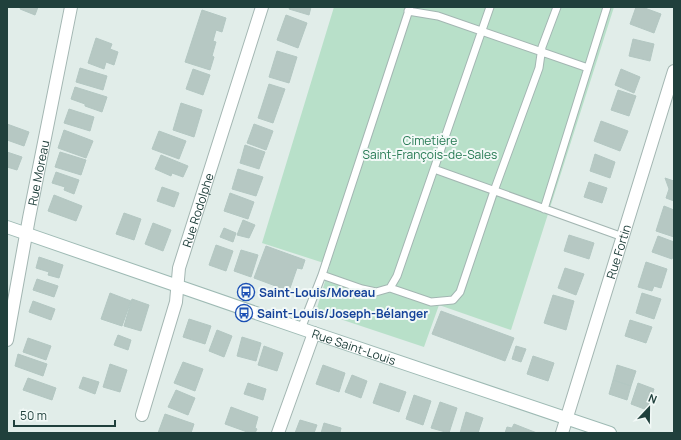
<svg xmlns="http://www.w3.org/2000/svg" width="681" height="440" viewBox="0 0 681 440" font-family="Manrope,sans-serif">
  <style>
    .green { fill: #b8e0c9 }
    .building { fill: #b6c8c3; stroke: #b3c7c2 }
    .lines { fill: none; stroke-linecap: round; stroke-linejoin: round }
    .lane-casing { stroke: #a3b6b2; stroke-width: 9 }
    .street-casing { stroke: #a3b6b2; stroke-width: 14 }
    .secondary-casing { stroke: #9ebab4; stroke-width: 14 }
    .lane { stroke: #fff; stroke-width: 7 }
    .street { stroke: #fff; stroke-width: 12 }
    .secondary { stroke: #fff; stroke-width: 12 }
    .labels { text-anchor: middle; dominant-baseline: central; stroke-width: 4; stroke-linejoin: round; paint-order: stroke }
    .park-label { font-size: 12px; fill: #267a53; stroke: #f2f9f7 }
    .street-label { font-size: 12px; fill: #20403c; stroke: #f2f9f7 }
    .transit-label { font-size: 12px; font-weight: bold; fill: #164399; stroke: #f2f9f7; text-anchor: start }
  </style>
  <rect width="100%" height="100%" fill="#e1ede9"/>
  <path class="green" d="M334,7H614L511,330L439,305L424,347L316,311L330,265L262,243Z"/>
  <path class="building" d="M21,7H38L35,15L20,9Z
    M290,7H311L309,15L289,9Z
    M636,7H642L661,14L654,33L630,24Z
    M202,10L226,18L222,32L216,30L213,41L216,42L212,56L214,57L210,70L185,62Z
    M286,15L307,23L298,48L277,40Z
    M96,38L112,44L110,49L118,52L114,65L106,62L104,69L88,63Z
    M633,39L654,44L650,61L629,56Z
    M277,51L297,57L289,83L269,77Z
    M80,68L107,76L103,90L76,82Z
    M193,69L210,75L203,95L186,89Z
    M621,69L640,77L634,93L615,85Z
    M269,84L285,89L273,123L258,118Z
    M75,87L107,97L102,112L85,106V104L71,99Z
    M618,90L636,96L629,116L611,110Z
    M181,103L202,110L194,137L173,130Z
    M69,109L94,117L90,131L64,123Z
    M601,121L628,131L620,151L594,141Z
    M7,124L29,132L24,146L7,140Z
    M254,124L273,131L266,150L247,143Z
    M64,130L93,141L86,158L58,148Z
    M159,131L186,141L179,159L152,149Z
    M245,145L265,152L259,169L240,163Z
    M7,152L22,157L17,170L7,167Z
    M60,152L86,160L81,175L55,167Z
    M595,154L615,162L610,178L590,171Z
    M161,155L188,166L183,177L172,173L171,176L155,169Z
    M238,169L263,177L256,196L232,189Z
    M56,172L79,180L74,194L64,190L65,187L52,183Z
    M665,178L674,181V201L666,198L669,189Z
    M589,182L607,188L602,203L584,197Z
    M162,187L179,193L174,207L157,201Z
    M230,193L254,202L248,219L224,211Z
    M54,195L82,206L76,221L48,211Z
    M664,206L674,210V237L656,231Z
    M124,213L141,219L134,240L116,234Z
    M243,220L255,225L249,238L237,235Z
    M153,223L171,230L163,251L145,244Z
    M224,228L236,233L233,242L220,237Z
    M569,235L594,243L589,259L564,251Z
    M658,236L674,242V254L672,259L652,252Z
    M216,245L233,251L226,271L209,265Z
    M266,246L305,260L302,269L297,268L289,291L254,278Z
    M241,250L258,255L251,277L234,271Z
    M39,257L63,265L59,278L48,275L49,272L36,268Z
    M646,262L667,269L661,288L654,286L652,291L638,287Z
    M565,268L584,274L576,295L558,288Z
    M37,279L58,286L54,297L33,290Z
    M110,293L131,301L122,326L101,319Z
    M642,293L661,299L654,319L636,313Z
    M553,295L574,301L566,330L544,323Z
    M132,299L149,305L141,331L124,326Z
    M33,301L55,309L51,320L29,312Z
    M441,311L514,338L505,361L432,334Z
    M189,319L211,326L205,344L183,337Z
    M630,320L652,327L646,343L625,336Z
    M217,330L232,336L224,357L209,351Z
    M118,335L131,340L128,350L114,345Z
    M242,337L261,343L256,361L237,356Z
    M28,338L51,346L46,360L23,352Z
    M264,346L283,353L277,371L258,365Z
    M516,346L526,349L521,362L512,359Z
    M18,354L47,364L43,376L15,366Z
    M533,356L554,363L548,381L527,374Z
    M183,362L203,369L195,391L174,383Z
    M110,364L127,370L120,392L103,387Z
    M323,365L345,373L339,392L316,384Z
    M617,365L636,371L631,386L613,380Z
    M352,375L367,381L361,398L345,392Z
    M83,377L99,382L95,394L79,388Z
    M28,378L56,388L52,400L23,390Z
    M613,380L631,386L627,400L609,394Z
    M248,383L266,389L263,400L244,394Z
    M380,383L406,392L399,412L373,403Z
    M638,383L654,389L647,410L631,404Z
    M176,390L195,398L188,415L168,407Z
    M414,395L431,401L423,425L406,419Z
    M440,402L457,408L449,433L431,428Z
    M231,407L258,417L255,428L257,429L255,433H250L225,424Z
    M466,412L483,418L478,433H460Z
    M165,414L194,424L191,433H158Z
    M300,420L317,425L314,433H295Z
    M324,423L341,428L340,433H321Z
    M514,424L537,433H505L507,427L512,428Z"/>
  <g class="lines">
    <g class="lane-casing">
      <path id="lane" d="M408,11L438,16L588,68
        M434,169L623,237
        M544,209L607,7
        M322,275L362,289L376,292L390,288L397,276L490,7
        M390,288L431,302L453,300L460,292L494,191L539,68L542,47L557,7
        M301,329L322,275L410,7"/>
    </g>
    <g class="street-casing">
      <g id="street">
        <path id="s1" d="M7,340L29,218L71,7"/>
        <path id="s2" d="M142,415L176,302L179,268L262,7"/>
        <path d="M278,433L314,333"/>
        <path id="s3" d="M562,433L674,71"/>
      </g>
    </g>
    <g class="secondary-casing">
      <g id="secondary">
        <path id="s4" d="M7,227L314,333L610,433"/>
      </g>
    </g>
    <use href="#lane" class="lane"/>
    <use href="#street" class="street"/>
    <use href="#secondary" class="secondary"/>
  </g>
  <defs>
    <g id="bus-ring" transform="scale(0.9)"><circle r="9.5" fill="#f2f9f7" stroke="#1a4fb4" stroke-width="1.5"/><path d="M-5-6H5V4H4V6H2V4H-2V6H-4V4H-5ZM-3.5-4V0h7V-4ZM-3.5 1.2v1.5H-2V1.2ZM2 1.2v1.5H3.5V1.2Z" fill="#1a4fb4"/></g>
  </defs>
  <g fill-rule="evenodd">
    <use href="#bus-ring" x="246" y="292"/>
    <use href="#bus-ring" x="244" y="313"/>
  </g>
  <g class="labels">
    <g class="park-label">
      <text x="430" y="140">Cimetière<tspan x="430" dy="14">Saint-François-de-Sales</tspan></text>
    </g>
    <g class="street-label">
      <text stroke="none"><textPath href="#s1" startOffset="170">Rue Moreau</textPath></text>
      <text stroke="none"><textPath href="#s2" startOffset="213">Rue Rodolphe</textPath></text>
      <text stroke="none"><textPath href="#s3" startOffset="190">Rue Fortin</textPath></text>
      <text stroke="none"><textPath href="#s4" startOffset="367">Rue Saint-Louis</textPath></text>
    </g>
    <g class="transit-label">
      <text x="259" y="292">Saint-Louis/Moreau</text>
      <text x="257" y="313">Saint-Louis/Joseph-Bélanger</text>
    </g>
  </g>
  <rect width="681" height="440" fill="none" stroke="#20403c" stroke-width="16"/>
  <g transform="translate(649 408) rotate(22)" stroke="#f2f9f7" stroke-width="3" paint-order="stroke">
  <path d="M0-3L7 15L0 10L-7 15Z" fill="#20403c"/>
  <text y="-6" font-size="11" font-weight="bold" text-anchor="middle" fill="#20403c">N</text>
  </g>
  <path d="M14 420v6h101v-6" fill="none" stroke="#20403c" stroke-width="2"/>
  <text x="20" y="420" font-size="12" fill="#20403c" stroke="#f2f9f7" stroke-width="3" paint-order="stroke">50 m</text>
</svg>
